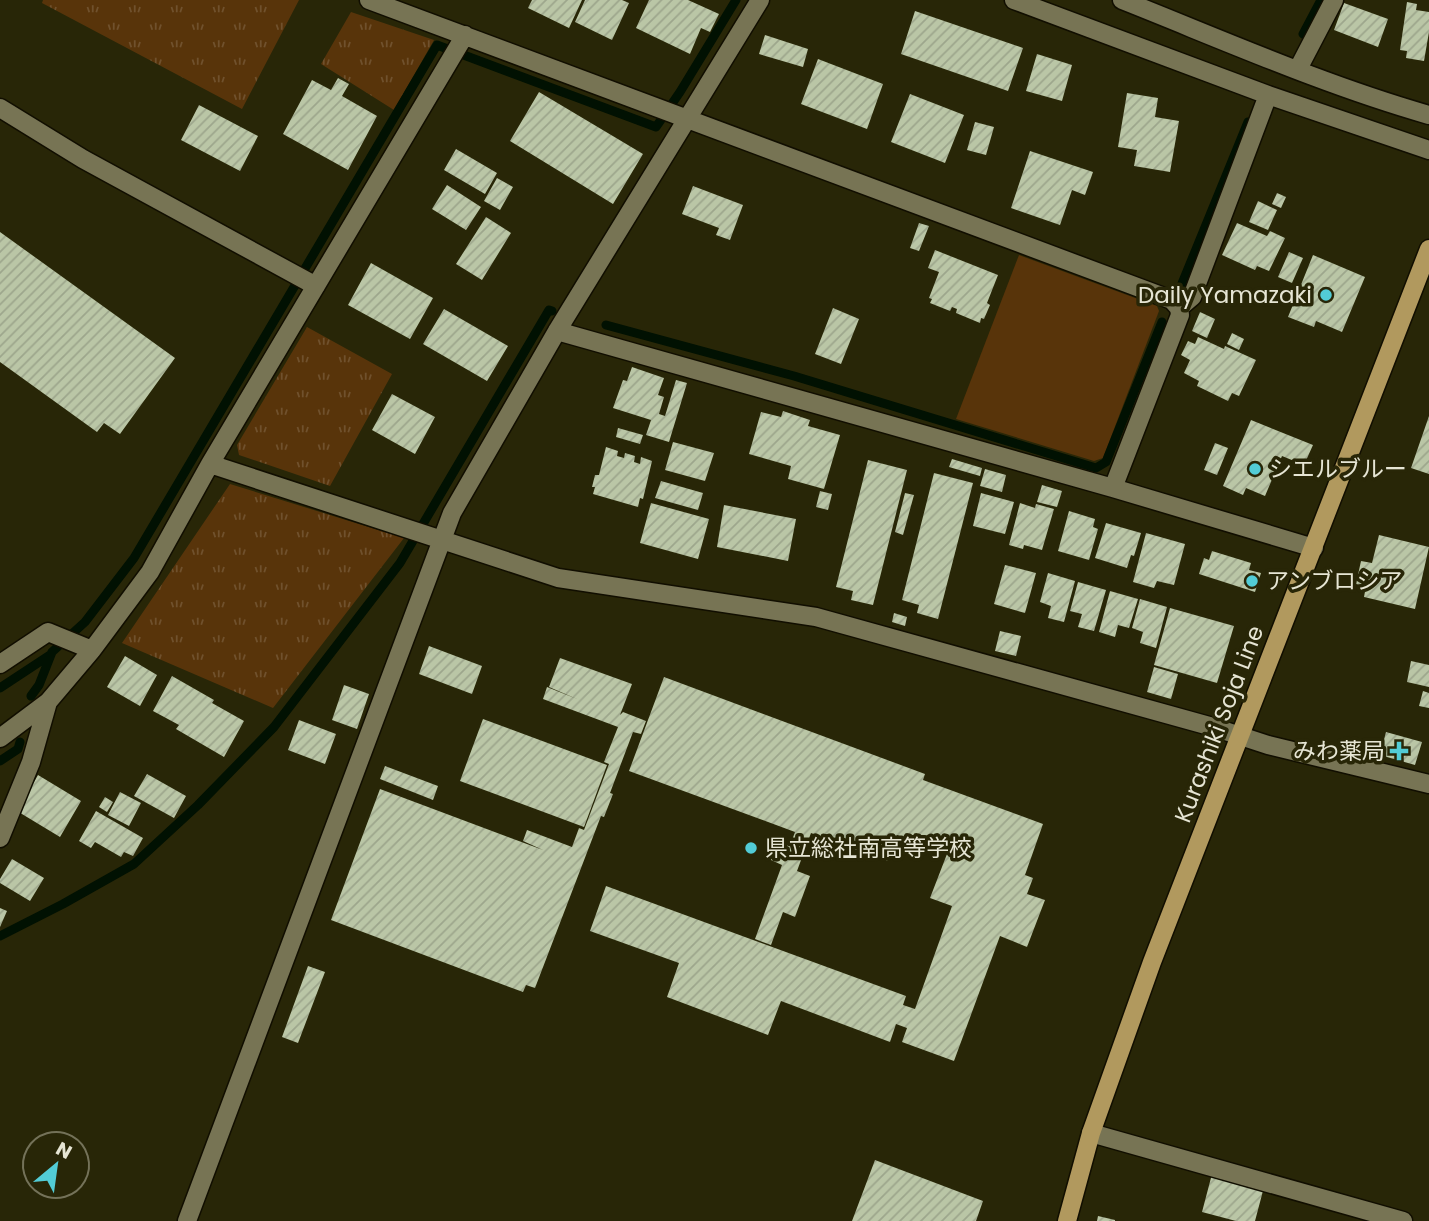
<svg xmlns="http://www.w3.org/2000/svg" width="1429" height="1221" viewBox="0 0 1429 1221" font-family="Poppins,'Noto Sans JP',sans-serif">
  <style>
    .grass { fill: url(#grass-tufts) }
    .park { fill: #58340a }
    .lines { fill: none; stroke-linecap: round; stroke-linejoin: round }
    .stream { stroke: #011102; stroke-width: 9 }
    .building { fill: url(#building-hatch) }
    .minor-casing { stroke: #110e00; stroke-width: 21 }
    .major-casing { stroke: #110e00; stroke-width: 21 }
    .minor { stroke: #777454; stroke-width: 18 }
    .major { stroke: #b1995e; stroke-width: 18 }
    .poi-dot { fill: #52ccd6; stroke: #282607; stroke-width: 2.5 }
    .labels { text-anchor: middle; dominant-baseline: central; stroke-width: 7; stroke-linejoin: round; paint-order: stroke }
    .poi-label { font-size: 23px; fill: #e6e5d4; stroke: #282607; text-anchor: start }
    .street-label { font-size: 23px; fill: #e6e5d4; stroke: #282607 }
  </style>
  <defs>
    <pattern id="grass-tufts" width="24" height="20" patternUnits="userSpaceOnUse" patternTransform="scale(1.75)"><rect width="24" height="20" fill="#58340a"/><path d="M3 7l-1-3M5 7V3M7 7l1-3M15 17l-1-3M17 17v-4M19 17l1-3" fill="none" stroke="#70512d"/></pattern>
    <pattern id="building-hatch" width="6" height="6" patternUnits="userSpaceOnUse" patternTransform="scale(1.75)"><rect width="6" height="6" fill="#bac6a6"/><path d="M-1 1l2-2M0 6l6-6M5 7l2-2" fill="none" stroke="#9da68c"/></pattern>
  </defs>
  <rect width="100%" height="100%" fill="#282607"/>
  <path class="grass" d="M43,0H299L242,109L42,3Z
    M351,12L434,40L394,110L321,64Z
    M307,327L392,374L330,486L239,455L237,445Z
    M230,484L404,538L273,708L122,643Z"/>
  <path class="park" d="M1019,255L1157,306L1159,311L1103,458L1094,461L956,419Z"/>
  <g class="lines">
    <path class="stream" d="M1303,34L1321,0
      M1181,286L1248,122
      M606,325L794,376L1096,468L1106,462L1162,322
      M0,688L50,655
      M31,696L39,685L52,652L85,622L134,558L437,45L656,127L680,92L736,0
      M0,761L18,749L20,742
      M0,936L63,904L134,864L198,805L274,727L400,563L549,310L552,311"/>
  </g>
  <path class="building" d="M532,0H582L569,28L528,8Z
    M585,0H622L629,3L612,40L575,22Z
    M649,0H688L719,14L710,32L701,28L690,54L636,28Z
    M1407,2L1417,4L1416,10L1429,12V32L1424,61L1406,58L1407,51L1400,50Z
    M1344,3L1388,19L1378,47L1334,30Z
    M915,11L1023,48L1008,91L901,54Z
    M765,35L808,49L803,67L759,54Z
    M1037,54L1072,65L1062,101L1026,91Z
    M818,59L883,84L867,129L801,104Z
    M338,78L349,84L342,96L377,116L348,170L283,134L312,80L331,90Z
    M539,92L643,154L613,204L510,141Z
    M1127,93L1158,98L1155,117L1179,121L1170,172L1134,166L1137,150L1118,147Z
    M910,94L964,115L945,163L891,142Z
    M199,105L258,136L240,171L181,140Z
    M975,122L994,127L986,155L967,150Z
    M456,149L497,173L485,194L444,170Z
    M1030,151L1093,172L1085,195L1072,190L1060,225L1011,208Z
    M497,178L513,187L500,210L484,201Z
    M447,185L481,207L466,230L432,209Z
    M693,186L743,205L730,240L716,235L719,228L682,214Z
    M1277,193L1286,197L1281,208L1272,204Z
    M1258,201L1277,210L1268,230L1249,222Z
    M486,217L511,233L482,280L456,264Z
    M919,223L929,226L919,251L910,248Z
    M1237,223L1267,236L1270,231L1285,238L1269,271L1257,266L1255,270L1222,255Z
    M0,232L175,358L120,434L104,423L97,432L0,362Z
    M935,250L998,275L987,303L990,305L984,319L981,318L980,323L956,313L957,309L952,307L950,311L930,303L932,299L929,298L939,272L928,268Z
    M1289,252L1303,258L1292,283L1278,277Z
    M1313,255L1365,277L1342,332L1316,321L1314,327L1288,317Z
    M371,263L433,298L410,339L348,305Z
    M833,308L859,319L841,364L815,354Z
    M444,309L508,346L487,381L423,344Z
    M1200,312L1215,319L1207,338L1192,331Z
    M1232,333L1244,339L1239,350L1227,344Z
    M1198,337L1224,349L1225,346L1256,360L1239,396L1232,393L1228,401L1197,386L1199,381L1184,373L1190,360L1181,355L1188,341L1195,344Z
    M632,367L664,378L658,395L664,397L659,414L665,416L676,380L687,383L669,442L646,435L651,420L613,408L623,380L627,381Z
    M392,394L435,417L415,454L372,430Z
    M783,411L810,420L808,426L840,435L824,489L788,479L791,466L749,454L761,412L781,417Z
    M1429,416V474L1411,468Z
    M1251,420L1313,445L1304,465L1282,456L1265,496L1246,488L1243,495L1223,486Z
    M618,428L643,435L640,444L616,437Z
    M673,442L714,453L705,481L665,470Z
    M1215,443L1228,448L1217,475L1204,470Z
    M606,447L618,451L617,456L624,458L625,453L635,456L634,462L640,464L641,457L652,461L643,499L640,498L638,507L593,494L595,487H592L595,475H599Z
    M952,459L982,468L980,476L949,467Z
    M868,460L907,470L873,605L851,600L853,591L836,587Z
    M985,469L1006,475L1002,492L980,486Z
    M934,473L973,483L938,619L917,613L919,605L902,600Z
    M661,481L703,493L698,510L655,498Z
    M1042,485L1062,491L1057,507L1037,502Z
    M820,491L832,494L828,510L816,507Z
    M905,493L914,495L903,535L895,532Z
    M981,493L1014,502L1005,534L973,526Z
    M651,503L709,519L698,559L640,543Z
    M1020,503L1035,508L1036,504L1054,509L1042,550L1024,545L1023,549L1009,545Z
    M724,505L796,519L788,561L717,547Z
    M1069,511L1095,519L1093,527L1098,529L1089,560L1058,551Z
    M1106,523L1141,533L1134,556L1131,555L1127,568L1095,558Z
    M1146,533L1185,544L1174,585L1157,581L1154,588L1133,582Z
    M1379,535L1429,547L1415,609L1364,597L1366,586L1356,584L1361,561L1372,563Z
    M1212,551L1251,563L1249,570L1261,573L1255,592L1199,574L1204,558L1209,560Z
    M1005,565L1036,573L1025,613L994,604Z
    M1048,573L1075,581L1064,622L1048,618L1051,606L1040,602Z
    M1078,582L1106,590L1094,631L1078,627L1082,614L1070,611Z
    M1110,591L1138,599L1129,628L1118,625L1115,637L1099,632Z
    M1140,599L1167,607L1156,648L1140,643L1143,632L1132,628Z
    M1170,608L1234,626L1217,683L1154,665Z
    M894,613L907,617L905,626L892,622Z
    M1000,631L1021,636L1016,656L995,651Z
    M429,646L482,666L472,694L419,674Z
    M125,656L157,675L140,706L107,687Z
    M560,658L632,684L620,715L623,712L646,721L641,734L633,732L610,793L613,794L604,817L601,816L535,988L526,985L523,992L331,920L380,789L543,850L523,841L527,830L572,847L579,828L584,830L609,764L604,762L618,727L543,699L547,687L577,699L549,687Z
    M1411,661L1429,665V687L1407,682Z
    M1154,667L1178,674L1171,699L1147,692Z
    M172,676L214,700L212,703L244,721L224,757L176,729L179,725L153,711Z
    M664,677L925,774L923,780L1043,824L1025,875L1033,878L1027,894L1045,900L1027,947L1000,936L954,1061L902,1042L907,1028L896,1024L890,1042L781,1001L768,1035L667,997L679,963L590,931L606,886L906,996L903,1005L915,1009L952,906L930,898L947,854L897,835L887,861L811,833L797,871L810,876L795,917L783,912L771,945L755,939L782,865L771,860L779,838L791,843L795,832L629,771Z
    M344,685L369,694L357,729L332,720Z
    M1423,691L1429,693V708L1419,706Z
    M483,719L607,765L584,827L460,781Z
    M299,720L336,734L325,764L288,750Z
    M1386,732L1422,742L1415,765L1380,755Z
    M385,766L438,786L433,800L380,779Z
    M147,774L186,796L174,818L134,796Z
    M38,775L81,801L60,837L17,811Z
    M120,792L141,803L129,826L108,815Z
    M105,797L113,802L107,812L99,807Z
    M96,811L143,838L133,856L124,852L121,857L95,842L91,848L79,841Z
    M12,859L44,878L30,901L0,883V879Z
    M0,908L7,911L0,927Z
    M308,966L325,972L298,1043L282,1037Z
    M875,1160L983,1201L976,1221H852Z
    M1212,1174L1264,1187L1255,1221H1236L1202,1212Z
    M1098,1216L1115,1220V1221H1097Z"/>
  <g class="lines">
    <g class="minor-casing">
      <path id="minor" d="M369,0L1172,300L1179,308L1180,315L1113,488
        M1014,0L1268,95L1429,150
        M1122,0C1223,40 1324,85 1429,115
        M1298,69L1334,0
        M0,108L83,159L316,286
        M1179,308L1192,297L1268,95
        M557,331L1113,488L1314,548
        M210,464L558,578L816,617L1213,727L1268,745L1429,784
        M0,664L48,632L92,650
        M0,738L48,702L92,650L150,572L210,464L465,35
        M0,838L31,762L48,702
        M1091,1133L1403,1221
        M187,1221L452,513L557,331L760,0"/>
    </g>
    <g class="major-casing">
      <path id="major" d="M1067,1221L1091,1133L1152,962L1429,249"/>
    </g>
    <use href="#minor" class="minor"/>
    <use href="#major" class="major"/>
  </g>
  <g class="poi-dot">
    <circle cx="1326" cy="295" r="7"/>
    <circle cx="1255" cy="469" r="7"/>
    <circle cx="1252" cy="581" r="7"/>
    <path d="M1395.5 740.5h7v7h7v7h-7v7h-7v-7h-7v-7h7z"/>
    <circle cx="751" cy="848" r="7"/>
  </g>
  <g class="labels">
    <g class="poi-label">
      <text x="1312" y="295" text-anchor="end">Daily Yamazaki</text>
      <text x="1269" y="469">シエルブルー</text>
      <text x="1266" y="581">アンブロシア</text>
      <text x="1385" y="751" text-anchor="end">みわ薬局</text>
      <text x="765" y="848">県立総社南高等学校</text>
    </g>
    <g class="street-label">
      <text transform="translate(1219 724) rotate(-69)">Kurashiki Soja Line</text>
    </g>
  </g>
  <g transform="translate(56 1165) rotate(29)"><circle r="33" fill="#282607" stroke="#747259" stroke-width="2"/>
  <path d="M0-5L12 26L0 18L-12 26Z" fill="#52ccd6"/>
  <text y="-10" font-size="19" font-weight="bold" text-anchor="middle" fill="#e6e5d4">N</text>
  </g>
</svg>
